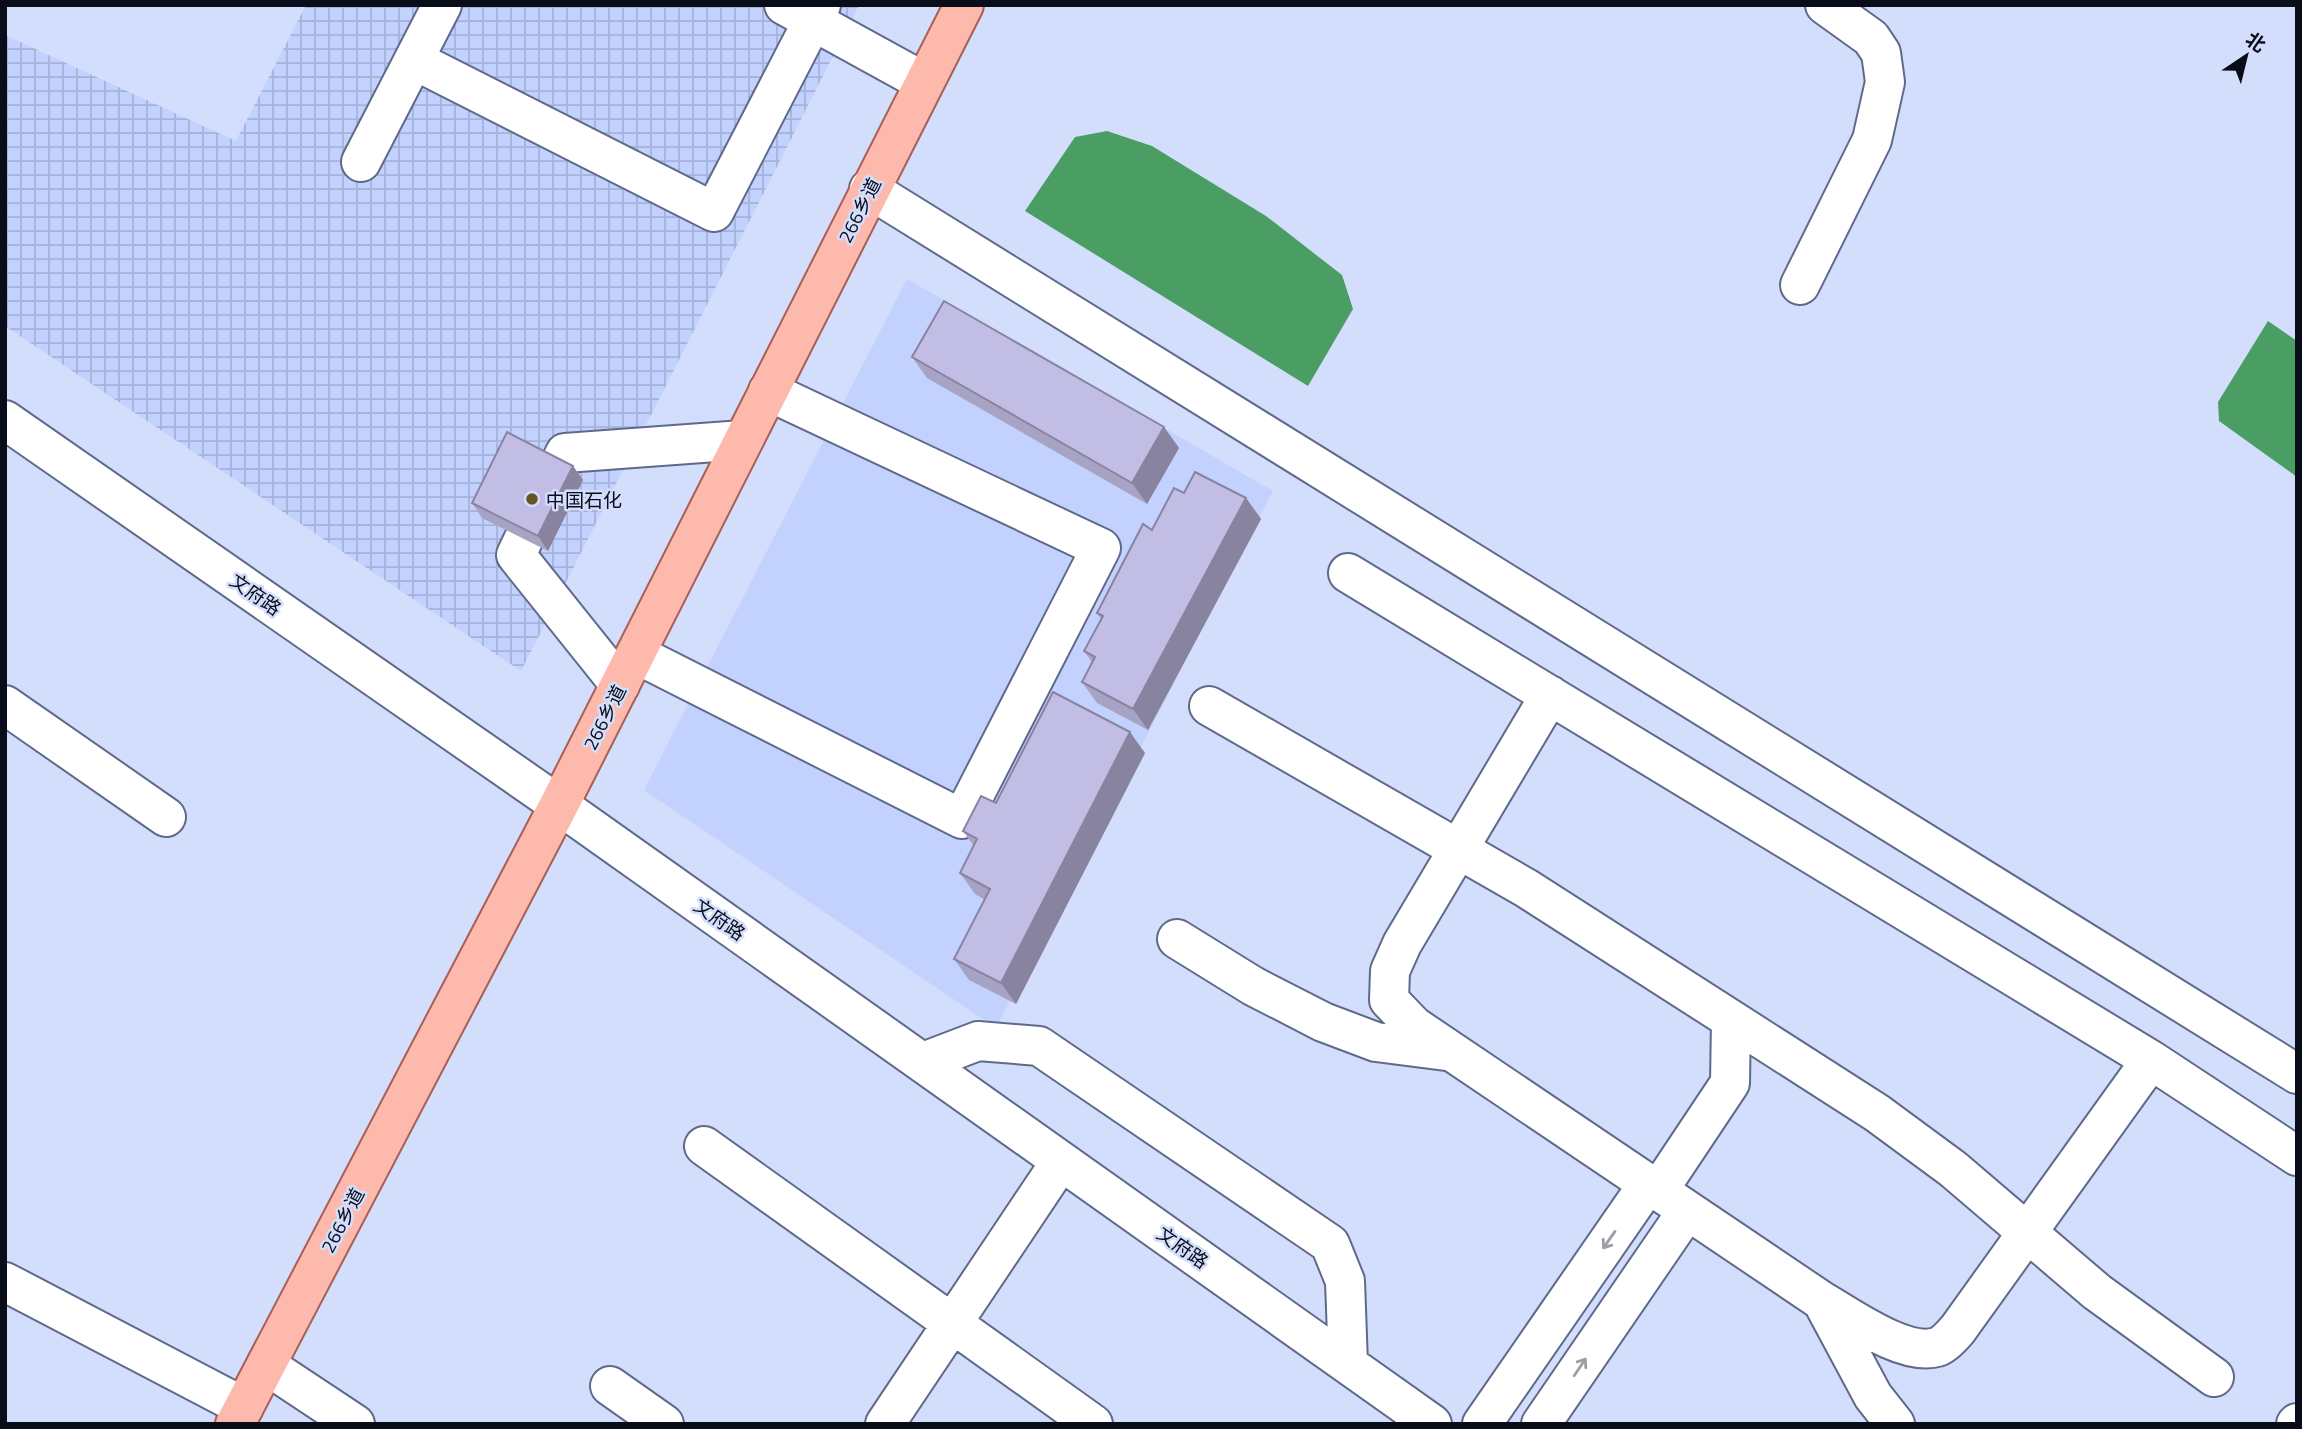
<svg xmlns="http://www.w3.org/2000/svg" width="2302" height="1429" viewBox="0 0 2302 1429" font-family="'Titillium Web','Noto Sans SC',sans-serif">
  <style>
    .built { fill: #c2d1fe }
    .industrial { fill: url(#industrial-grid) }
    .water { fill: #4b9e63 }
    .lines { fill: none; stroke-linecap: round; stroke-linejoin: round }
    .minor-casing { stroke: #5f6a8b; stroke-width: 42 }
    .major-casing { stroke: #a85f56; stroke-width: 42 }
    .minor { stroke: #fff; stroke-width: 38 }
    .major { stroke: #feb9ad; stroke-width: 38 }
    .wall { fill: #a7a3c4 }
    .shaded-wall { fill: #8884a0 }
    .building { fill: #c2bde4; stroke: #8884a0; stroke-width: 2 }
    .oneway { stroke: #9d9ea3 }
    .poi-dot { fill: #655422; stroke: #d3ddfc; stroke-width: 2.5 }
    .labels { text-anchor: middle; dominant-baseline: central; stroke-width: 5; stroke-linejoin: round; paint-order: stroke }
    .street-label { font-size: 19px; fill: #090c19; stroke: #d3ddfc }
    .poi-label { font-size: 19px; fill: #090c19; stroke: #d3ddfc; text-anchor: start }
  </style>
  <defs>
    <pattern id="industrial-grid" width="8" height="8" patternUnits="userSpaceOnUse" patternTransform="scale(1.75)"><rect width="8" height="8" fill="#c2d1fe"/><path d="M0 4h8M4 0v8" fill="none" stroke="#a5b2d9"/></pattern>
  </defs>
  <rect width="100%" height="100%" fill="#d3ddfc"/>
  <path class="built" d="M907,279L1273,491L996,1028L644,790Z"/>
  <path class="industrial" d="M306,5H859L521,671L5,326V35L236,141Z"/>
  <path class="water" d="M1107,131L1152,146L1266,216L1342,275L1353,309L1308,386L1025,211L1075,137Z
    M2268,321L2297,341V477L2219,421L2218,402Z"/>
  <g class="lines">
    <g class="minor-casing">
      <path id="minor" d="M784,5L924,82
        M414,60L714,212L821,5
        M361,162L442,5
        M869,189L2297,1074
        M1800,285L1872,140L1885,82L1881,53L1871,38L1825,5
        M5,420L559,805L1432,1424
        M1348,573L2151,1060L2297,1156
        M636,654L962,819L1101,548L768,391
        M620,685L516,555L565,453L743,440
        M1550,695L1402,944L1390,971L1389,1000L1414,1026L1822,1301C1850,1317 1905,1357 1937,1347C1944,1345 1953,1335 1958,1329L2151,1060
        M5,705L166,817
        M1209,706L1526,888L1877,1113L1953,1169L2097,1292L2214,1377
        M1177,939L1253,986L1323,1022L1376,1042L1446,1051
        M923,1062L978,1041L1039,1046L1330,1244L1345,1281L1348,1364
        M704,1146L1093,1424
        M1658,1191L1730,1083L1731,1020
        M5,1282L244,1407
        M1822,1301L1873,1396L1895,1424
        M266,1365L355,1424
        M610,1386L664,1424
        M885,1424L1061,1161
        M1482,1424L1648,1184
        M1541,1424L1687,1211
        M2296,1424L2297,1423"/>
    </g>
    <g class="major-casing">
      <path id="major" d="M235,1424L559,805L964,5"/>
    </g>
    <use href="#minor" class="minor"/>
    <use href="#major" class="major"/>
  </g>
  <path class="wall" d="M912,357L1164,427L1179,448L1147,504L927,378Z
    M573,466L583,480L548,551L482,518L472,503Z
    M1184,493L1246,498L1261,519L1148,730L1097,703L1082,682L1092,662L1084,651L1101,619L1097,613L1152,530Z
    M1145,753L1016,1004L969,980L954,959L985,900L975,894L960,873L974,846L963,831Z"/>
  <path class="shaded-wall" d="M1164,427L1179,448L1147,504L1132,483Z
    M573,466L583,480L548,551L538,536Z
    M1246,498L1261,519L1148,730L1133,709Z
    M1130,732L1145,753L1016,1004L1001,983Z"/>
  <path class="building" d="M944,301L1164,427L1132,483L912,357Z
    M507,432L573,466L538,536L472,503Z
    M1195,472L1246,498L1133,709L1082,682L1095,657L1084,651L1103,616L1097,613L1143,524L1152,530L1174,488L1184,493Z
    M1053,692L1130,732L1001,983L954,959L990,889L960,873L977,839L963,831L981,796L996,803Z"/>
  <defs><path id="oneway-shaft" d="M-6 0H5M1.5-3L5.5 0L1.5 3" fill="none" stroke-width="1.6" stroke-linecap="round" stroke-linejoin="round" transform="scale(1.75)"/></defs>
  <g class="oneway">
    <use href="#oneway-shaft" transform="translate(1609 1240) rotate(125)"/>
    <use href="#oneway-shaft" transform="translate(1580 1367) rotate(-56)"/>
  </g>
  <circle class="poi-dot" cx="532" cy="499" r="7"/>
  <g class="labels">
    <g class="street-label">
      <text transform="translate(859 210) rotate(-63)">266乡道</text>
      <text transform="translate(256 594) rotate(35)">文府路</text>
      <text transform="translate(604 717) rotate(-63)">266乡道</text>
      <text transform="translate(720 919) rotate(35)">文府路</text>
      <text transform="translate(342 1220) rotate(-62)">266乡道</text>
      <text transform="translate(1183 1247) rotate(35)">文府路</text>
    </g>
    <g class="poi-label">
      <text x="546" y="499">中国石化</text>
    </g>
  </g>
  <rect width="2302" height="1429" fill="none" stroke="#090c19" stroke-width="14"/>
  <g transform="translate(2246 56) rotate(35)" stroke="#d3ddfc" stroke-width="5" paint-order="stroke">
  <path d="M0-5L12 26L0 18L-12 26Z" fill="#090c19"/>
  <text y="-10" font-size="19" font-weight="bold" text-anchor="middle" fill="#090c19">北</text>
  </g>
</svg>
